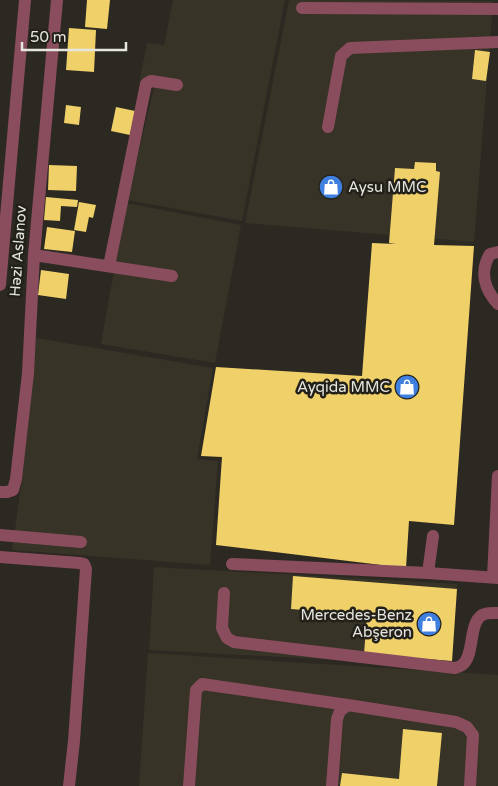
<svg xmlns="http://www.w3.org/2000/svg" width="498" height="786" viewBox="0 0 498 786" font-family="'Varela Round',sans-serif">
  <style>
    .built { fill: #373326 }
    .building { fill: #efd069 }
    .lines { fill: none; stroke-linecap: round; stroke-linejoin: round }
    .minor { stroke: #8a4d5d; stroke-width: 12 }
    .labels { text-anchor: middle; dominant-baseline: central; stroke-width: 5; stroke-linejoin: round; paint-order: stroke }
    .poi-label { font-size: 15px; fill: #e7e5e0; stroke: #222019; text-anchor: end }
    .street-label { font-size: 15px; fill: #e7e5e0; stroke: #222019 }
  </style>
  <rect width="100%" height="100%" fill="#2c2922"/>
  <path class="built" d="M173,0H285L242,221L127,200L154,88L139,83L147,43L164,45Z
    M289,0L493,1L474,242L245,223Z
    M126,203L241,225L215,363L101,344Z
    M36,338L213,368L197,459L218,461L210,565L12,550L23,472Z
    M154,567L457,584L452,666L149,650Z
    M148,653L498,675V786H139Z"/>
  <path class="building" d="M87,0H110L107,29L85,27Z
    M69,28L96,30L94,72L66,70Z
    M475,50L490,52L486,81L472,79Z
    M66,105L81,107L79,125L64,123Z
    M116,107L135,111L130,135L111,131Z
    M415,162L436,163V171L440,172L434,245L474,246L454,525L409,521L406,568L216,545L222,457L201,456L216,367L362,376L372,243L396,244L389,243L395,168L414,169Z
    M49,165L77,166L76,191L48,190Z
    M46,197L78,200L77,207L61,206L60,221L44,220Z
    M79,202L96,205L93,218L89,217L86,232L74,230Z
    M47,227L75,231L72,252L44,249Z
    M41,270L69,274L66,299L38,295Z
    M293,576L457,589L452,661L364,654L367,615L291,609Z
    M403,729L442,733L437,786H340L342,773L399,779Z"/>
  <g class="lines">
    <path class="minor" d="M302,8L498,9
      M328,127L341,56L350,48L498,42
      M498,252L490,254C479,272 485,290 498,304
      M34,255L172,276
      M109,266L146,84L151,81L177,85
      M0,285L25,0
      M0,492H7L13,490L16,479L28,373L34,255L57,0
      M0,535L81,542
      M433,536L428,573L498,578
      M0,557L79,563L84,564L86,569L74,741L69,786
      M232,564L428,573
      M493,577L498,476
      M224,593L222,628L227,638L234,642L455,668C457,667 460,667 462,665C475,656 468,624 482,615C487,612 493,613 498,613
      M189,786L196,690L202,684L348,705
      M332,786L337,719L340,711L348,705L456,722L467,727L473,735L470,786"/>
  </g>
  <defs>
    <g id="shop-disc" transform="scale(1.25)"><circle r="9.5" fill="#3f7fe0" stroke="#222019"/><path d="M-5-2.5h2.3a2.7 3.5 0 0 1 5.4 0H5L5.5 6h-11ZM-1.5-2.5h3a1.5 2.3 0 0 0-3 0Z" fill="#fff"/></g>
  </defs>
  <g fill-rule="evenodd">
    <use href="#shop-disc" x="331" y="187"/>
    <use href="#shop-disc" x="407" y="387"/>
    <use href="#shop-disc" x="429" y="624"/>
  </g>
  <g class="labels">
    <g class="poi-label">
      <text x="348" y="187" text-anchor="start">Aysu MMC</text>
      <text x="390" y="387">Ayqida MMC</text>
      <text x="412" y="615">Mercedes-Benz<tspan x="412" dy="17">Abşeron</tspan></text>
    </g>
    <g class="street-label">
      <text transform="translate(18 251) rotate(-86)">Həzi Aslanov</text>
    </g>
  </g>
  <path d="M22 42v8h104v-8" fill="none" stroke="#e7e5e0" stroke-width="2.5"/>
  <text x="30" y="42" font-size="15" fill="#e7e5e0" stroke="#222019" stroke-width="4" paint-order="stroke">50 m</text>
</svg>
